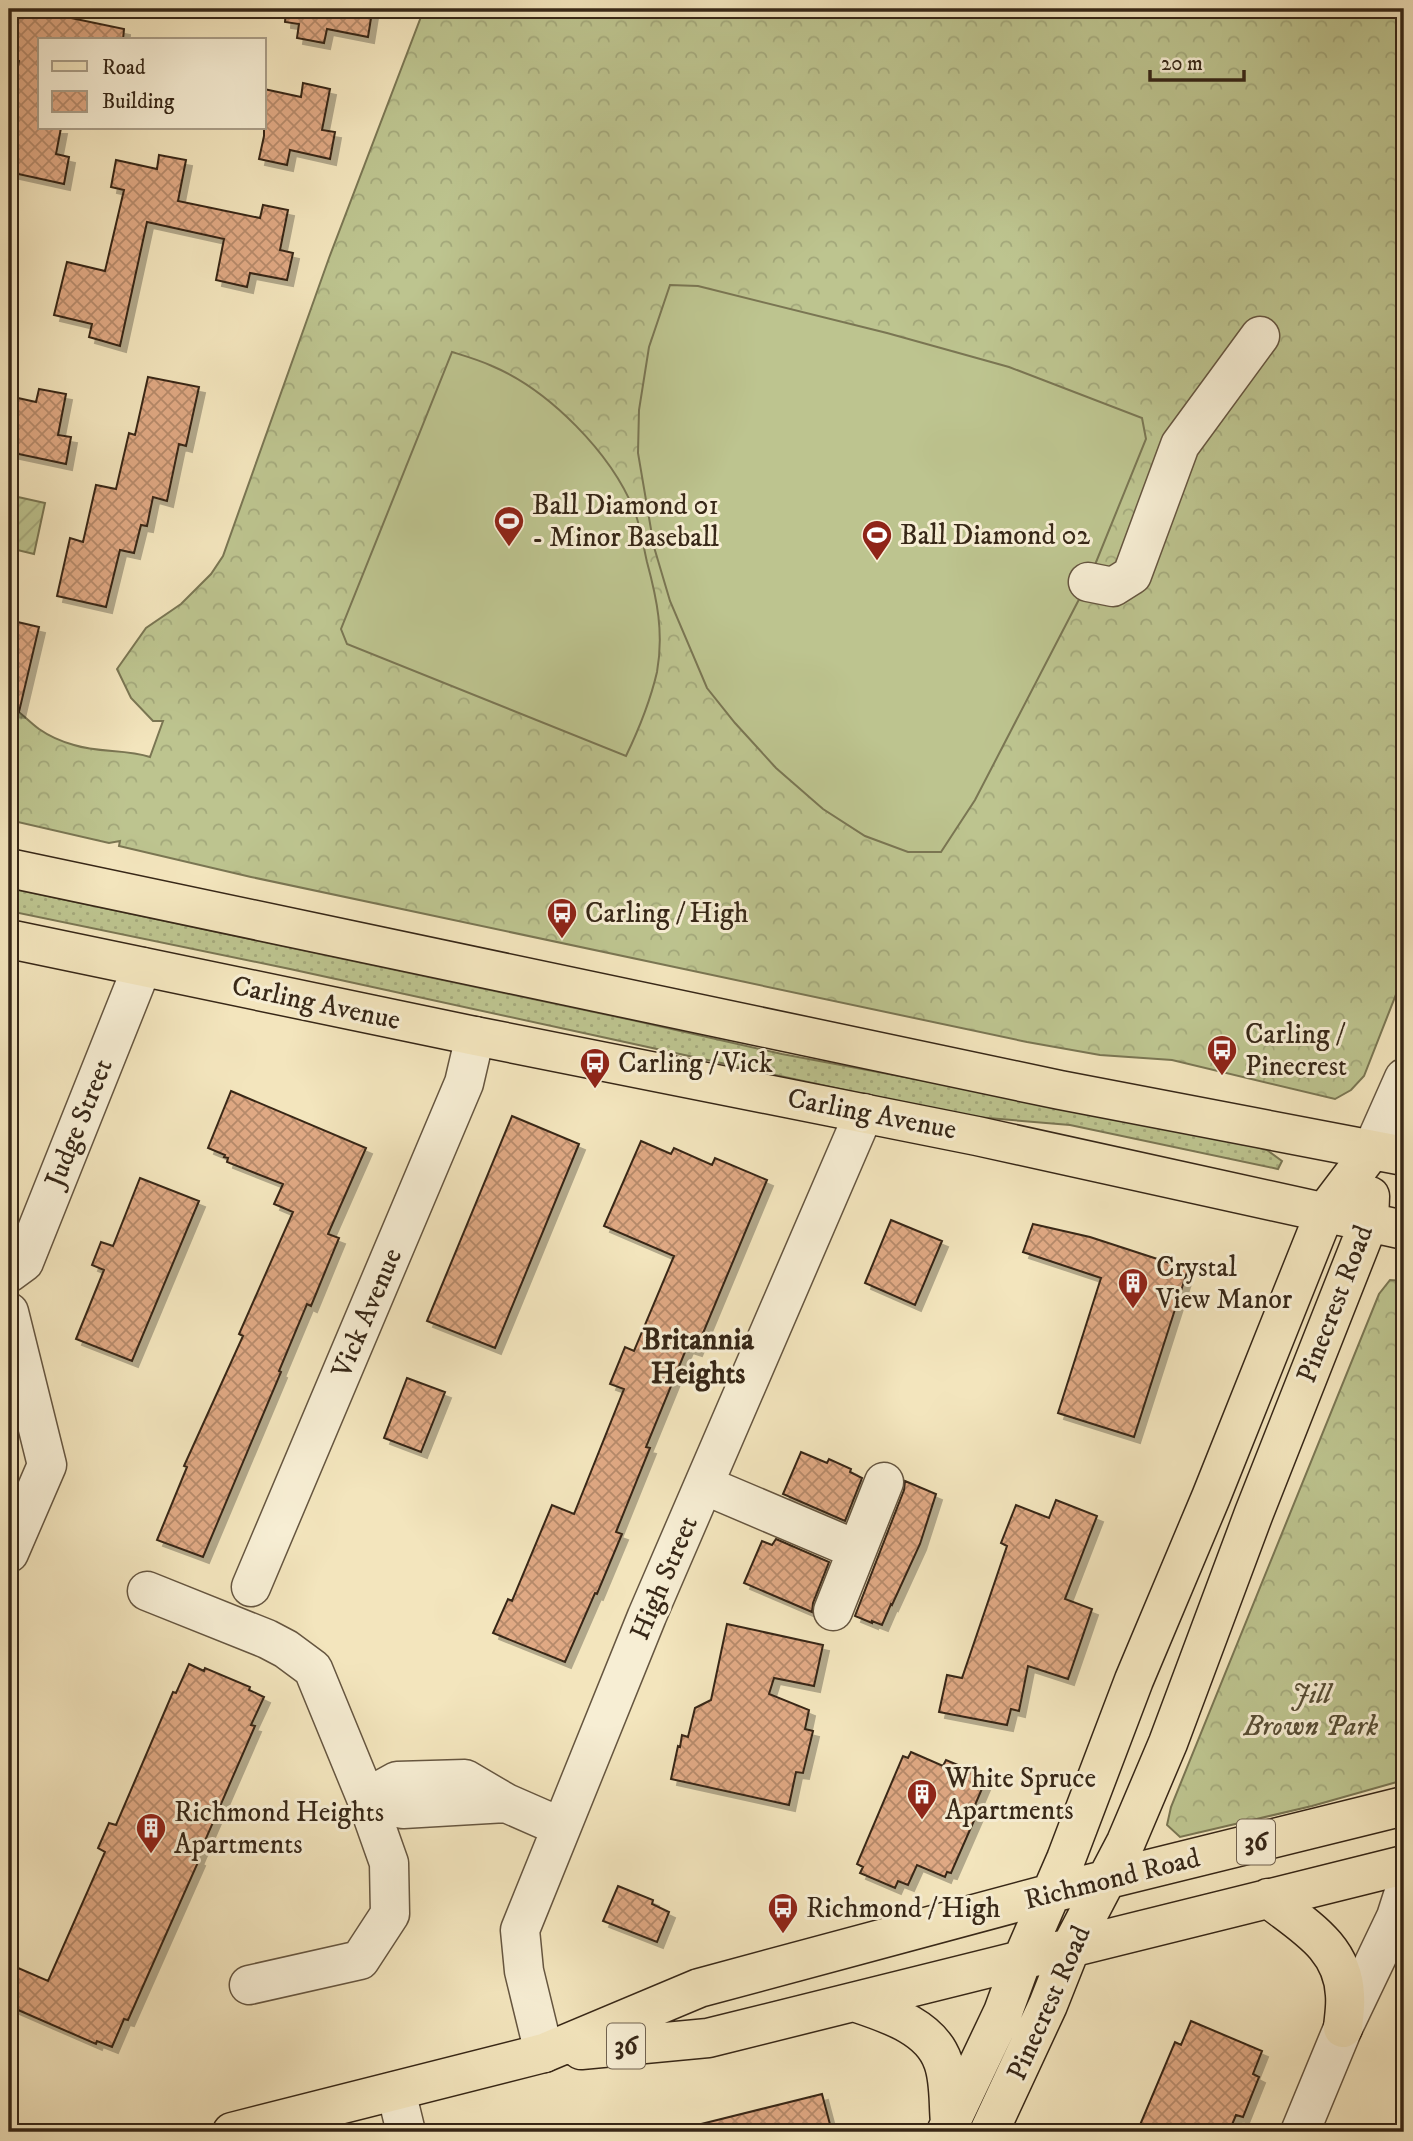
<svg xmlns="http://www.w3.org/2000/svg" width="1413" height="2141" viewBox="0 0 1413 2141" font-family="'IM FELL DW Pica',serif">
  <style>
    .grass { fill: url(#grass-dots); stroke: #7a7653; stroke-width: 2 }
    .forest { fill: url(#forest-crowns); stroke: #7a7653; stroke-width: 2 }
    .garden { fill: url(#garden-furrows); stroke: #7a7653; stroke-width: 2 }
    .pitch { fill: #bdc48f; stroke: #7a7653; stroke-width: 2 }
    .building { fill: url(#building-cross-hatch); stroke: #372717; stroke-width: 2; filter: url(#shadow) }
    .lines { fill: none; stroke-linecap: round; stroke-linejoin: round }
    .minor-casing { stroke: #665640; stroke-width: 41 }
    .major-casing { stroke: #372717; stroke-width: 41 }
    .minor { stroke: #f7eed4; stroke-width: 38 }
    .major { stroke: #f3e5bd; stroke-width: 38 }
    .labels { text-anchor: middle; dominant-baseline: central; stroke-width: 6; stroke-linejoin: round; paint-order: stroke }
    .shield { fill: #f7eed4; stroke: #716350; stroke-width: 2 }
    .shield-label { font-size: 26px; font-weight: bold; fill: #372717 }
    .poi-label { font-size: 28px; fill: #372717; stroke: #f7eed4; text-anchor: start }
    .street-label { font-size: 28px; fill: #372717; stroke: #f7eed4 }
    .park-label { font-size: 28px; font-style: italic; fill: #584e35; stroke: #f7eed4 }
    .neighbourhood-label { font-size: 30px; font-weight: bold; fill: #372717; stroke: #f7eed4 }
  </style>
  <defs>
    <pattern id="grass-dots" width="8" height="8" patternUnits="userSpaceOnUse" patternTransform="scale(1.75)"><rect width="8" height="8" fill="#bdc48f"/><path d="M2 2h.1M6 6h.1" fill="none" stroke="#a3a87b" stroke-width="1.8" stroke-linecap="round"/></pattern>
    <pattern id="forest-crowns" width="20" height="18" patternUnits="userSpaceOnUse" patternTransform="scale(1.75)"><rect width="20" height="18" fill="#bdc48f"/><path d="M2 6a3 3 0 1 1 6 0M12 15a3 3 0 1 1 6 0" fill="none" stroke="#a3a87b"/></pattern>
    <pattern id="garden-furrows" width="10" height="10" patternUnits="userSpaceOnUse" patternTransform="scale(1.75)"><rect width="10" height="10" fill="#bdc48f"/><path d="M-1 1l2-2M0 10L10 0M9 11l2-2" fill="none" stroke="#a3a87b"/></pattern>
    <pattern id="building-cross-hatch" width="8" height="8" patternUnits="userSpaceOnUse" patternTransform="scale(1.75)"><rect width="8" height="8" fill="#e0a984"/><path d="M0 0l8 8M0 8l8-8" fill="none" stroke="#b68a6b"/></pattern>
    <filter id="shadow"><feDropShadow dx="6" dy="6" stdDeviation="0" flood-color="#0004"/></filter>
  </defs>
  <rect width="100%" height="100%" fill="#f3e5bd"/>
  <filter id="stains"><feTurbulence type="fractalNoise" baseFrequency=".00286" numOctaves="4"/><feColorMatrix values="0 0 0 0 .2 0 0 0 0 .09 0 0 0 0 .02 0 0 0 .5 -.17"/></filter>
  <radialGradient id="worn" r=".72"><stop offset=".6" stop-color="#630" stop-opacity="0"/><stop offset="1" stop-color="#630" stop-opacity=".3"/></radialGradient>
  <path class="grass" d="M9,888L632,1020L782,1054L1219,1136L1267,1150L1282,1161L1278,1169L1070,1125L964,1116L290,969L9,911Z"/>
  <path class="forest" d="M424,9H1404V974L1364,1076L1351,1090L1335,1099L1172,1060L1100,1055L1027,1042L251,877L119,846L120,841L109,843L9,820V705C21,712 28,721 39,729C49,736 63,742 74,745C99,753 126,749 150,757L163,721H153L131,698L117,669L146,628L181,604L211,574L223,556L329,258Z
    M1390,1280L1404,1281V1780L1312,1806L1180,1837L1167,1825L1171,1807L1379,1294Z"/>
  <path class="garden" d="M9,495L45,503L34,554L9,548Z"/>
  <path class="pitch" d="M670,285L698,286L887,333L1009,367L1142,418L1146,439L1088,582L975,800L941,852H908L865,836L823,809L776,768L735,723L707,688L670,601L654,547L638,453L639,410L649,347Z
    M452,352C465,356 479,360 492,366C549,390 611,453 634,510C641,527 643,545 647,562C657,599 664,633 657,672C650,702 639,729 626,756L347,644L341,629Z"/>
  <path class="building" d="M9,9H49L72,14L71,18L124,29L123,40H40V128H61L56,154L69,157L64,184L9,172V112L19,61L9,58Z
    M286,9H355L372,12L368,37L327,29L324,43L297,38L299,24L285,22Z
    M303,83L330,89L322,130L335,132L330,159L290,150L287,165L259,159L264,136V89L301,97Z
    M159,155L186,160L178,201L260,218L263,205L288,210L280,250L293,253L287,280L250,273L247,287L216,280L224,239L147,222L120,346L89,337L92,324L54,315L67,262L105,271L124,190L111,187L116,160L157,169Z
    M148,377L199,387L186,446L179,444L167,501L153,497L147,526L141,525L134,553L120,550L106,607L57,596L70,538L83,542L96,485L116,489L129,433L135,435Z
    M39,389L66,394L58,435L71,437L66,464L9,452V396L36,402Z
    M9,620L39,627L19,712L9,711Z
    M231,1091L366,1148L328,1234L339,1238L311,1306L307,1304L279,1371L281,1372L203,1557L157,1540L187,1467L184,1466L243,1336L239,1334L293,1212L274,1204L283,1184L227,1162L228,1158L224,1157L225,1155L208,1148Z
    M512,1116L579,1144L495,1348L427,1321Z
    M641,1141L671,1154L674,1148L712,1165L715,1158L767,1180L696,1350L687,1347L646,1447L650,1448L616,1532L622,1534L597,1594L595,1593L565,1662L493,1633L508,1599L512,1601L552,1505L574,1514L624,1389L610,1384L625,1347L634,1351L674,1256L604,1226Z
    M140,1178L199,1201L132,1361L76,1339L104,1270L92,1265L101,1242L113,1246Z
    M891,1220L942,1241L915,1305L865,1283Z
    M1033,1224L1090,1237L1188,1269L1134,1437L1058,1413L1101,1278L1023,1252Z
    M407,1378L445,1392L421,1452L384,1438Z
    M801,1452L827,1463L829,1459L851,1469L850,1472L862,1478L845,1521L783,1494Z
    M905,1481L936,1494L920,1544L892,1605L891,1604L882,1625L872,1621V1623L855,1616L904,1490Z
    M1056,1500L1097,1516L1065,1599L1092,1609L1068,1679L1028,1666L1019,1711L1011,1709L1007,1725L939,1712L947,1675L962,1678L1007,1546L1001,1543L1016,1505L1049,1518Z
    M776,1539L829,1562L813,1603L812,1612L744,1583L762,1541L772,1545Z
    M727,1624L823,1645L814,1686L774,1678L769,1694L809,1710L805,1729L813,1731L803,1773L796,1772L789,1805L671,1779L678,1746L680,1747L682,1735L688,1737L695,1708L711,1700Z
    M189,1664L204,1671L205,1668L250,1687L249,1690L264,1697L251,1725L255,1726L197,1859L199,1860L128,2020L124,2019L112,2047L97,2041L96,2044L9,2006V1964L48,1981L105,1852L98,1848L109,1823L116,1825L173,1692L176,1693Z
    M911,1752L943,1766L946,1760L987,1777L975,1805L980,1807L951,1873L947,1872L945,1877L917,1865L908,1885L898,1881L895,1888L860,1873L863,1867L857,1864L903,1756L908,1758Z
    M618,1886L653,1900L652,1904L669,1912L657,1942L603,1921Z
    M1191,2021L1262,2051L1253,2074L1259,2077L1243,2117L1236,2115L1229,2132H1137L1175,2042L1181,2045Z
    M822,2094L832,2132H702L701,2124Z"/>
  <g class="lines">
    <g class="minor-casing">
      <path id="minor" d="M1088,582L1113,587L1132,575L1180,445L1260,336
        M1372,1150L1404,1078
        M9,1273L24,1262L142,967
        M9,1312L47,1465L9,1553
        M704,1485L857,1550
        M251,1587L464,1083L475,1036
        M147,1591L267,1639L286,1649L313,1669L366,1798L389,1863L390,1914L360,1960L249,1985
        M833,1611L884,1482
        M506,1803L403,1809L366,1798L397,1781L465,1779L506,1803L561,1827
        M544,2053L524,1971L520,1930L647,1616L864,1113
        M396,2091L406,2132
        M1300,2132L1343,2028L1396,1917L1404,1892"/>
    </g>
    <g class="major-casing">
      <path id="major" d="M9,868L1060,1090L1404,1156
        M9,939L475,1036L977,1136L1404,1230
        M1268,1898C1302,1925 1343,1946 1345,1995C1346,2006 1344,2017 1343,2028
        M854,2002C886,2013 931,2026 943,2062C950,2081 948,2103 950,2123
        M581,2050L708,2038L1404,1865
        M232,2132L544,2053L699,1988L1052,1893L1404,1806
        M946,2132L1003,2012L1022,1960L1066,1859L1134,1680L1211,1497L1325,1212L1372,1150
        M989,2132L1048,2005L1071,1947L1126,1842L1168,1743L1254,1513L1369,1222L1370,1196"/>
    </g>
    <use href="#minor" class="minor"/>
    <use href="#major" class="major"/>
  </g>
  <defs>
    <g id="stadium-pin" transform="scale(1.575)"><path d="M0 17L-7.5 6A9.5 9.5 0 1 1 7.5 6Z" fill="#8f2418" stroke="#f7eed4"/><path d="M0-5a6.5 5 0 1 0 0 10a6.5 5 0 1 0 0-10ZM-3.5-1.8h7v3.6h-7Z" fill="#fff"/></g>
    <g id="bus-pin" transform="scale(1.575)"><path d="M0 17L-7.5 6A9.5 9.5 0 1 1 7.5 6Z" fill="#8f2418" stroke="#f7eed4"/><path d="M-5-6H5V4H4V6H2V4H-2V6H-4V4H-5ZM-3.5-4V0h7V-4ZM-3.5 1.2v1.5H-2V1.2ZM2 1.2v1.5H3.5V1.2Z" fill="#fff"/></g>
    <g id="building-pin" transform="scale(1.575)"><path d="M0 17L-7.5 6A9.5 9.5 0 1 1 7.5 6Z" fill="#8f2418" stroke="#f7eed4"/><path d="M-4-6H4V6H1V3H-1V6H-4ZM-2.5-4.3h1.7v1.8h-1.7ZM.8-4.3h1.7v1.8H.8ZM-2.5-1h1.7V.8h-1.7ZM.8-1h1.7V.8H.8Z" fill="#fff"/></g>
  </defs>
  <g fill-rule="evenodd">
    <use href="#stadium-pin" x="509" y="521"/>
    <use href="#stadium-pin" x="877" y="535"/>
    <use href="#bus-pin" x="562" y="913"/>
    <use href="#bus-pin" x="1222" y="1050"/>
    <use href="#bus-pin" x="595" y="1063"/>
    <use href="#building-pin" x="1133" y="1283"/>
    <use href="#building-pin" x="922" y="1794"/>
    <use href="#building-pin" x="151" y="1828"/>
    <use href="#bus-pin" x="783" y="1908"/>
  </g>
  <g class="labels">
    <g class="shield">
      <rect x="1237" y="1819.5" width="38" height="45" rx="5"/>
      <rect x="607" y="2023.5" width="38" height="45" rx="5"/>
    </g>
    <g class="shield-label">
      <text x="1256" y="1842">36</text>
      <text x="626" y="2046">36</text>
    </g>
    <g class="poi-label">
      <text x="532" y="505">Ball Diamond 01<tspan x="532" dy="32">- Minor Baseball</tspan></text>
      <text x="900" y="535">Ball Diamond 02</text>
      <text x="585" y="913">Carling / High</text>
      <text x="1245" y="1034">Carling /<tspan x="1245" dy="32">Pinecrest</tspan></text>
      <text x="618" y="1063">Carling / Vick</text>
      <text x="1156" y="1267">Crystal<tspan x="1156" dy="32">View Manor</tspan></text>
      <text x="945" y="1778">White Spruce<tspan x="945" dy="32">Apartments</tspan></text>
      <text x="174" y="1812">Richmond Heights<tspan x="174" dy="32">Apartments</tspan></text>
      <text x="806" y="1908">Richmond / High</text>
    </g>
    <g class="street-label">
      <text transform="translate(316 1003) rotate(12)">Carling Avenue</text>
      <text transform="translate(872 1114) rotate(11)">Carling Avenue</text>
      <text transform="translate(79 1123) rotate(-68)">Judge Street</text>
      <text transform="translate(1335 1304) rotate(-69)">Pinecrest Road</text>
      <text transform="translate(367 1313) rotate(-67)">Vick Avenue</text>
      <text transform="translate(664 1578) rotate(-67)">High Street</text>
      <text transform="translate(1112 1879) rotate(-14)">Richmond Road</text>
      <text transform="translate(1049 2003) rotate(-66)">Pinecrest Road</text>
    </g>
    <g class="park-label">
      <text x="1311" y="1694">Jill<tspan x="1311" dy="32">Brown Park</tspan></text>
    </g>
    <g class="neighbourhood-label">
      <text x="698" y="1340">Britannia<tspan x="698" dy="34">Heights</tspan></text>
    </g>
  </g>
  <rect width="1413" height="2141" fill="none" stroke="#f3e5bd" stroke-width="35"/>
  <rect x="10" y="10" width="1392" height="2120" fill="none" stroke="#372717" stroke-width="3.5"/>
  <rect x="18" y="18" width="1378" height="2106" fill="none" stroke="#372717" stroke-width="2"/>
  <rect x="38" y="38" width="228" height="91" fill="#f7eed4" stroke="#aa9e88" stroke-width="2"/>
  <rect x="52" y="61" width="35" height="10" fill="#f3e5bd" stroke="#aa9e88" stroke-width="2"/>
  <text x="102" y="74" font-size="21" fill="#372717">Road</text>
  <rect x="52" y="91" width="35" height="21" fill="url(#building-cross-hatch)" stroke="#aa9e88" stroke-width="2"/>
  <text x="102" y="108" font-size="21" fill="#372717">Building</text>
  <path d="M1150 70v10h94v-10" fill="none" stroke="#372717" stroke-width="3.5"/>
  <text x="1161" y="70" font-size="21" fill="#372717" stroke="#f7eed4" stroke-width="5" paint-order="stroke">20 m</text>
  <rect width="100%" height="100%" filter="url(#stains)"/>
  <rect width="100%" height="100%" fill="url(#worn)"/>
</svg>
